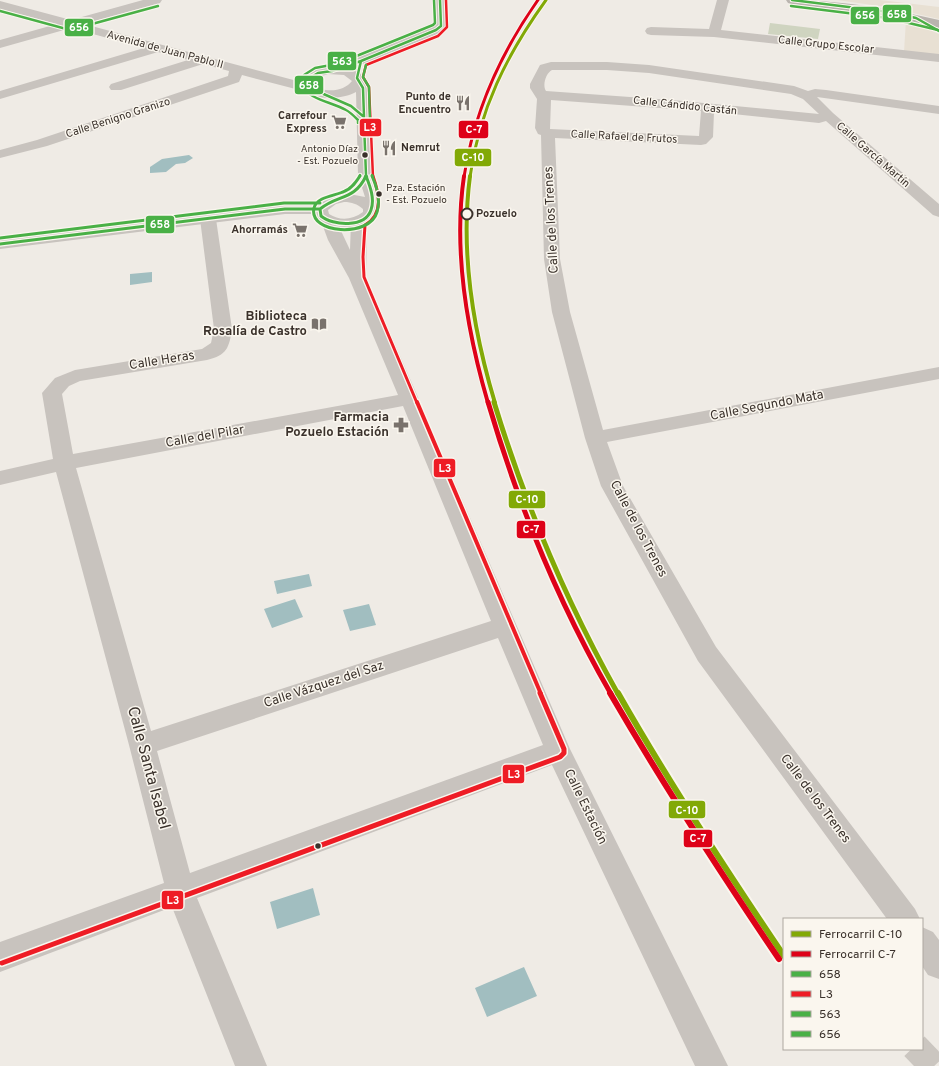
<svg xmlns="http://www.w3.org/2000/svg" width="939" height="1066" viewBox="0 0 939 1066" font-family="Overpass,sans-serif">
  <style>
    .green { fill: #cfd4c0 }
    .plaza { fill: #e8e0d3 }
    .water { fill: #a1bec0 }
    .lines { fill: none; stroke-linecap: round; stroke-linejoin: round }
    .minor-tunnel { stroke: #cbc6c0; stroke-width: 28; stroke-dasharray: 28 14; stroke-linecap: butt }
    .minor { fill: #c8c3be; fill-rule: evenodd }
    .tertiary { fill: #c8c3be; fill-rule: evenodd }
    .secondary { fill: #b9b4ae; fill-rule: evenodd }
    .bus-1-far1-casing { stroke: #faf6ee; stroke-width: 4.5 }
    .bus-1-casing { stroke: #faf6ee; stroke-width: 5.5 }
    .bus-2-far3-casing { stroke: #faf6ee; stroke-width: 4.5 }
    .bus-2-far2-casing { stroke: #faf6ee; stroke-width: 5.5 }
    .bus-2-far1-casing { stroke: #faf6ee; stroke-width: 7 }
    .bus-2-casing { stroke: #faf6ee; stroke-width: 8 }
    .bus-3-far1-casing { stroke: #faf6ee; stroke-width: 4.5 }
    .bus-3-casing { stroke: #faf6ee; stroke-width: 5.5 }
    .bus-4-casing { stroke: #faf6ee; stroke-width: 4.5 }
    .bus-1-far1 { stroke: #49b046; stroke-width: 2.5 }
    .bus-1 { stroke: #49b046; stroke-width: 3 }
    .bus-2-far3 { stroke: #ee1c25; stroke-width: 2.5 }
    .bus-2-far2 { stroke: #ee1c25; stroke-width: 3 }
    .bus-2-far1 { stroke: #ee1c25; stroke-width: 4 }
    .bus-2 { stroke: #ee1c25; stroke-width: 5 }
    .bus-3-far1 { stroke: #49b046; stroke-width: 2.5 }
    .bus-3 { stroke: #49b046; stroke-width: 3 }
    .bus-4 { stroke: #49b046; stroke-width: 2.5 }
    .rail-1-far3-casing { stroke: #faf6ee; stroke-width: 5 }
    .rail-1-far2-casing { stroke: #faf6ee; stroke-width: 6 }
    .rail-1-far1-casing { stroke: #faf6ee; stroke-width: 8 }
    .rail-1-casing { stroke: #faf6ee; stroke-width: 10 }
    .rail-2-far3-casing { stroke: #faf6ee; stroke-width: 5 }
    .rail-2-far2-casing { stroke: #faf6ee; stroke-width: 6 }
    .rail-2-far1-casing { stroke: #faf6ee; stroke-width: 8 }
    .rail-2-casing { stroke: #faf6ee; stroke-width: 10 }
    .rail-1-far3 { stroke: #82a906; stroke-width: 3 }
    .rail-1-far2 { stroke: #82a906; stroke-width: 4 }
    .rail-1-far1 { stroke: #82a906; stroke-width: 5 }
    .rail-1 { stroke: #82a906; stroke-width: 6 }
    .rail-2-far3 { stroke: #de0118; stroke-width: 3 }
    .rail-2-far2 { stroke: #de0118; stroke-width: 4 }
    .rail-2-far1 { stroke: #de0118; stroke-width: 5 }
    .rail-2 { stroke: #de0118; stroke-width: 6 }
    .bus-dot { fill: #3a312b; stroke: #faf6ee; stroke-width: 1.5 }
    .stop-dot { fill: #faf6ee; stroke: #3a312b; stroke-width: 2 }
    .labels { text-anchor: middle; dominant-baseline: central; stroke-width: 3; stroke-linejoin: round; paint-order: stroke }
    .far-bus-label { font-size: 10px; fill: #3a312b; stroke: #faf6ee; text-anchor: end }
    .far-street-label { font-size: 11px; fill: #3a312b; stroke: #faf6ee }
    .far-poi-label { font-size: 11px; font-weight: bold; fill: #3a312b; stroke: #faf6ee; text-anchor: end }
    .far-stop-label { font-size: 11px; font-weight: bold; fill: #3a312b; stroke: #faf6ee; text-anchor: start }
    .street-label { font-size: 13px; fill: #3a312b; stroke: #faf6ee }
    .poi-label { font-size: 13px; font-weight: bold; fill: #3a312b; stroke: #faf6ee; text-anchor: end }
    .near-street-label { font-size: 16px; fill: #3a312b; stroke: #faf6ee }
    .line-badge { stroke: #faf6ee; stroke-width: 1.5 }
    .badge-label { font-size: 11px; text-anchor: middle; font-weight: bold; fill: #fff }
  </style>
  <rect width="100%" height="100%" fill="#efebe5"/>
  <path class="green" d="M770,23L820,29L818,39L768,34Z"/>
  <path class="plaza" d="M837,0H880L939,7V19L886,7Z
    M906,20L939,34V56L904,52Z"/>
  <path class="water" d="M189,155L193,158L185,163L176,164L166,172L150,173V167L162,159Z
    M152,272V282L130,285V274Z
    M309,574L312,586L277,594L274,581Z
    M295,599L303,617L272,628L264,609Z
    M369,604L376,625L350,631L343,610Z
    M313,888L320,915L277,929L270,902Z
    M524,967L537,996L487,1017L475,988Z"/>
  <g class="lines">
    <path class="minor-tunnel" d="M914,1066L939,1042"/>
    <path class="minor" d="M143,0H162L160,3L84,24L316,86L318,89L316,92L311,93L242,75L239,82L47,146L0,158V150L37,140L228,76L229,71L203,64L121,90H111L109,87L111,84L188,60L158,52L0,99V91L144,48L71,28L0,48V40L57,24L0,9V1L71,20Z
      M717,0H729L721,30L939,54V62L714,37L651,35L647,34L645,31L647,28L651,27L709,29Z
      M551,62H607L649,65L794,86L808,91L815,89L826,90L939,106V114L817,97L833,113L939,204V217L933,215L826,121L819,123L714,112L713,137L706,144L701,145L555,138L560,259L570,312L603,430L939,367V379L607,442L623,486L716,647L915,909L920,919H887L698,661L601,486L585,438L552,312L544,259L541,135L538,134L535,128L537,99L530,88V84L540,65ZM552,70H607L649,73L791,94L803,99L819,114L672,100L546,91C542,85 546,73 552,70ZM551,100L701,111L699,136L550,129Z
      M208,214L214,216L216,219L232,329C229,348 227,355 207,360L80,381L69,386L62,394L73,454L398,395L349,278L328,240L321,221L323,218L329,216L335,218L350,250L351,221L353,218L359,216L365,218L367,221L366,277L570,749L728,1066H695L552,765L197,898L267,1066H235L172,907L0,972V942L164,883L129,745L56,472L0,485V471L53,459L42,393L55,378L75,370L202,349L211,343L214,329L200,219L202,216ZM403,406L491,621L151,731L76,468ZM498,638L543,745L190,873L157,751Z
      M922,927L933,932L939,940V979L928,975L922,966Z"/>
    <path class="tertiary" d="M434,0H446L447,26L440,33L350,69L360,73L370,88L374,175L381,194L379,212L374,219L365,224L343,229L323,224L315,219L313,214H285L0,249V239L285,204H316L325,197L344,193L365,197L358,175L356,92C344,99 316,101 305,91C303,89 301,85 299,83L305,75L310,71L356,58L432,27L435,25ZM328,74L344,75L352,81C344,92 322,94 313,83L319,77ZM344,202C352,202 357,204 363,209V212C352,220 340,221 329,214L328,210L336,204Z"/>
    <path class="secondary" d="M786,0C840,0 887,8 939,20V28L889,16L792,4L788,3Z"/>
    <g class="bus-1-far1-casing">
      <path id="bus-1-far1" d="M792,0L889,12L916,18L939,31
        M361,61L357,78L363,88L364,117
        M361,61L332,71L318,73L308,79L306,83L319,92L351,106L364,117
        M361,61L436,30L441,26L440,0
        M364,123L366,175
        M364,123L366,175
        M365,177L366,175L367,177"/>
    </g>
    <g class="bus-1-casing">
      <path id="bus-1" d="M366,176C354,201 338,194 320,209L321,216C333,226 365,228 371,210C375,199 370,186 366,176
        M0,244L285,209H320"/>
    </g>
    <g class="bus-2-far3-casing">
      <path id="bus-2-far3" d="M373,177L369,87L363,77L366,65L438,36L447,27L446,0"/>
    </g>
    <g class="bus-2-far2-casing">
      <path id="bus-2-far2" d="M373,176C379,193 384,214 365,225L363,257L364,277L417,403"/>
    </g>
    <g class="bus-2-far1-casing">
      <path id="bus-2-far1" d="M417,402L541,694"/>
    </g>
    <g class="bus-2-casing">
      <path id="bus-2" d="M2,963L560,757L564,753V749L540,693"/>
    </g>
    <g class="bus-3-far1-casing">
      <path id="bus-3-far1" d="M366,65L363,77L369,87L370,123
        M358,123V120C354,116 350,112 346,110C330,101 311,101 300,84L304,75L315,68L331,65L359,55L433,25L435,23L434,0
        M372,175L373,177
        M359,177L360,175"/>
    </g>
    <g class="bus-3-casing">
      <path id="bus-3" d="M360,176C356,182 352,188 345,191C336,196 317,196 314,208C308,234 370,238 377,212C381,199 377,187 372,176
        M0,238L284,203H320"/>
    </g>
    <g class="bus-4-casing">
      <path id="bus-4" d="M791,6L888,18L938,30
        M0,11L70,30L158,6"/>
    </g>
    <use href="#bus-1-far1" class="bus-1-far1"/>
    <use href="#bus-1" class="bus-1"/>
    <use href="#bus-2-far3" class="bus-2-far3"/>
    <use href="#bus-2-far2" class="bus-2-far2"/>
    <use href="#bus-2-far1" class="bus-2-far1"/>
    <use href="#bus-2" class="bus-2"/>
    <use href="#bus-3-far1" class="bus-3-far1"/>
    <use href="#bus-3" class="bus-3"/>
    <use href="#bus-4" class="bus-4"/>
    <g class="rail-1-far3-casing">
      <path id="rail-1-far3" d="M470,177C479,110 507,54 546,0"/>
    </g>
    <g class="rail-1-far2-casing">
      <path id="rail-1-far2" d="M470,176C460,252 473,330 495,403"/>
    </g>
    <g class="rail-1-far1-casing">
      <path id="rail-1-far1" d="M494,402C525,504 566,601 618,694"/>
    </g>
    <g class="rail-1-casing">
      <path id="rail-1" d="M618,693C669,783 726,870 784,956"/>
    </g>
    <g class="rail-2-far3-casing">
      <path id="rail-2-far3" d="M464,177C474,111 500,54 538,0"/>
    </g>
    <g class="rail-2-far2-casing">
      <path id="rail-2-far2" d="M464,176C453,251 467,331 488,403"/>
    </g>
    <g class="rail-2-far1-casing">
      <path id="rail-2-far1" d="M488,402C518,504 558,602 611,694"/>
    </g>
    <g class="rail-2-casing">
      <path id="rail-2" d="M610,693C663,784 720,872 779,959"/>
    </g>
    <use href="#rail-1-far3" class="rail-1-far3"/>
    <use href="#rail-1-far2" class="rail-1-far2"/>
    <use href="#rail-1-far1" class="rail-1-far1"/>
    <use href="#rail-1" class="rail-1"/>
    <use href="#rail-2-far3" class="rail-2-far3"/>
    <use href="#rail-2-far2" class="rail-2-far2"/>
    <use href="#rail-2-far1" class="rail-2-far1"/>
    <use href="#rail-2" class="rail-2"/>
  </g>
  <defs>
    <g id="restaurant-bare" transform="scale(1.2)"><path d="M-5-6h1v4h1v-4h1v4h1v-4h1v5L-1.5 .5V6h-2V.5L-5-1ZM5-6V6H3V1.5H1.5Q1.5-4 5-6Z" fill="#79726c" stroke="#faf6ee" stroke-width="2.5" paint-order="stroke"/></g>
    <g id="supermarket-bare" transform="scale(1.2)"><path d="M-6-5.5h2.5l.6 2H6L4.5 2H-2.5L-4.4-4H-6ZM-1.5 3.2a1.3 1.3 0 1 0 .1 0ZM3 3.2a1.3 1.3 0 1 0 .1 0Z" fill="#79726c" stroke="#faf6ee" stroke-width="2.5" paint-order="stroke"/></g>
    <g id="library-bare" transform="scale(1.2)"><path d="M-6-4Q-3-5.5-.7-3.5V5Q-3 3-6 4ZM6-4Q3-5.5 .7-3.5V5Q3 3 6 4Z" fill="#79726c" stroke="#faf6ee" stroke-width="2.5" paint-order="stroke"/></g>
    <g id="pharmacy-bare" transform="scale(1.2)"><path d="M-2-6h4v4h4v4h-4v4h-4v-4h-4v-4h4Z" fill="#79726c" stroke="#faf6ee" stroke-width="2.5" paint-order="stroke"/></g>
  </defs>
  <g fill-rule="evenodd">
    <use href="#restaurant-bare" x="463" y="103"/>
    <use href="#supermarket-bare" x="339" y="122"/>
    <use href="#restaurant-bare" x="389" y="148"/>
    <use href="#supermarket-bare" x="300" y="230"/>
    <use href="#library-bare" x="319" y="324"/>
    <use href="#pharmacy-bare" x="401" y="425"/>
  </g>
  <g class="bus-dot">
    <circle cx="365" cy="155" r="3.5"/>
    <circle cx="379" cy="194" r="3.5"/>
    <circle cx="318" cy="846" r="3.5"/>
  </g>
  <circle class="stop-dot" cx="467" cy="214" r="5.5"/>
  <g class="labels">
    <g class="far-bus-label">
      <text x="358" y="149">Antonio Díaz<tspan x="358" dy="12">- Est. Pozuelo</tspan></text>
      <text x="386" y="188" text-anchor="start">Pza. Estación<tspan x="386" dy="12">- Est. Pozuelo</tspan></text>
    </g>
    <g class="far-street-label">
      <text transform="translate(826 45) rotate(6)">Calle Grupo Escolar</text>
      <text transform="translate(165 50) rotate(15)">Avenida de Juan Pablo II</text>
      <text transform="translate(685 106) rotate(6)">Calle Cándido Castán</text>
      <text transform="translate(118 118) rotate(-18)">Calle Benigno Granizo</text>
      <text transform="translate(624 137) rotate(3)">Calle Rafael de Frutos</text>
      <text transform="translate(873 155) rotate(41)">Calle García Martín</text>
    </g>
    <g class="far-poi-label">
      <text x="451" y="97">Punto de<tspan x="451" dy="13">Encuentro</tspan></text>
      <text x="327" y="116">Carrefour<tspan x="327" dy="13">Express</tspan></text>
      <text x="401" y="148" text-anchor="start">Nemrut</text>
      <text x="288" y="230">Ahorramás</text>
    </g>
    <g class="far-stop-label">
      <text x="476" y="214">Pozuelo</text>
    </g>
    <g class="street-label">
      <text transform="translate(552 220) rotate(-93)">Calle de los Trenes</text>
      <text transform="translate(162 361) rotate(-9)">Calle Heras</text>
      <text transform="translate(767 406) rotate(-11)">Calle Segundo Mata</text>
      <text transform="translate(205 437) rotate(-10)">Calle del Pilar</text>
      <text transform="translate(638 529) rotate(62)">Calle de los Trenes</text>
      <text transform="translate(324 685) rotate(-18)">Calle Vázquez del Saz</text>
      <text transform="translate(815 799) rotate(53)">Calle de los Trenes</text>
      <text transform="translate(585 807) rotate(64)">Calle Estación</text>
    </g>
    <g class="poi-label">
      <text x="307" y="317">Biblioteca<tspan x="307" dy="15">Rosalía de Castro</tspan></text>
      <text x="389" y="418">Farmacia<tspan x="389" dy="15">Pozuelo Estación</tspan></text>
    </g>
    <g class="near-street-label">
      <text transform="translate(148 768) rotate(75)">Calle Santa Isabel</text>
    </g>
  </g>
  <g class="line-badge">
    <rect x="882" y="4" width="30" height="19" rx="4" fill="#49b046"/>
    <rect x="850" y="6" width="30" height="19" rx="4" fill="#49b046"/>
    <rect x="64" y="18" width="30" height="19" rx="4" fill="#49b046"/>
    <rect x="327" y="51" width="30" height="20" rx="4" fill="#49b046"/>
    <rect x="294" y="75" width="30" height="20" rx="4" fill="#49b046"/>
    <rect x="359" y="118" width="23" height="19" rx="4" fill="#ee1c25"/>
    <rect x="458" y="120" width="31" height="19" rx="4" fill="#de0118"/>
    <rect x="454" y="148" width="38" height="19" rx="4" fill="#82a906"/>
    <rect x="145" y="215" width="30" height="19" rx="4" fill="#49b046"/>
    <rect x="433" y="458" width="23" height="20" rx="4" fill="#ee1c25"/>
    <rect x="508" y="490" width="38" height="19" rx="4" fill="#82a906"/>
    <rect x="516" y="520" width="30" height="19" rx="4" fill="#de0118"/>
    <rect x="502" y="764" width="23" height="20" rx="4" fill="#ee1c25"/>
    <rect x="668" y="800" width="38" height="19" rx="4" fill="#82a906"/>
    <rect x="683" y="829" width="30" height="19" rx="4" fill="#de0118"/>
    <rect x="161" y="890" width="23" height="20" rx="4" fill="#ee1c25"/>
  </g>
  <g class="badge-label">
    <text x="897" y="18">658</text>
    <text x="865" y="19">656</text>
    <text x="79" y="31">656</text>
    <text x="342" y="65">563</text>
    <text x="309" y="89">658</text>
    <text x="370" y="131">L3</text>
    <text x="474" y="133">C-7</text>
    <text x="473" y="161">C-10</text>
    <text x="160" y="228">658</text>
    <text x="445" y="472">L3</text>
    <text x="527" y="503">C-10</text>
    <text x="531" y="533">C-7</text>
    <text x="514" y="778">L3</text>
    <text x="687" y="814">C-10</text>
    <text x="698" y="842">C-7</text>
    <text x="173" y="904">L3</text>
  </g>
  <rect x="783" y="918" width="140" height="132" fill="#faf6ee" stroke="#ada7a0"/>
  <rect x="791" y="931" width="20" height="6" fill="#82a906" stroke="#ada7a0"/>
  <text x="819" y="938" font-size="12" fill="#3a312b">Ferrocarril C-10</text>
  <rect x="791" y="951" width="20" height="6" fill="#de0118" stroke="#ada7a0"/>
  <text x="819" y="958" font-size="12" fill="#3a312b">Ferrocarril C-7</text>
  <rect x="791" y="971" width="20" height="6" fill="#49b046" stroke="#ada7a0"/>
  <text x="819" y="978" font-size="12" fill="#3a312b">658</text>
  <rect x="791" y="991" width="20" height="6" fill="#ee1c25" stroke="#ada7a0"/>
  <text x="819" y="998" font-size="12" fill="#3a312b">L3</text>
  <rect x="791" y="1011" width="20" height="6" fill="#49b046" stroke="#ada7a0"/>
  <text x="819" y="1018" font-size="12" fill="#3a312b">563</text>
  <rect x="791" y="1031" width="20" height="6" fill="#49b046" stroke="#ada7a0"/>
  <text x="819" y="1038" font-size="12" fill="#3a312b">656</text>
</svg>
